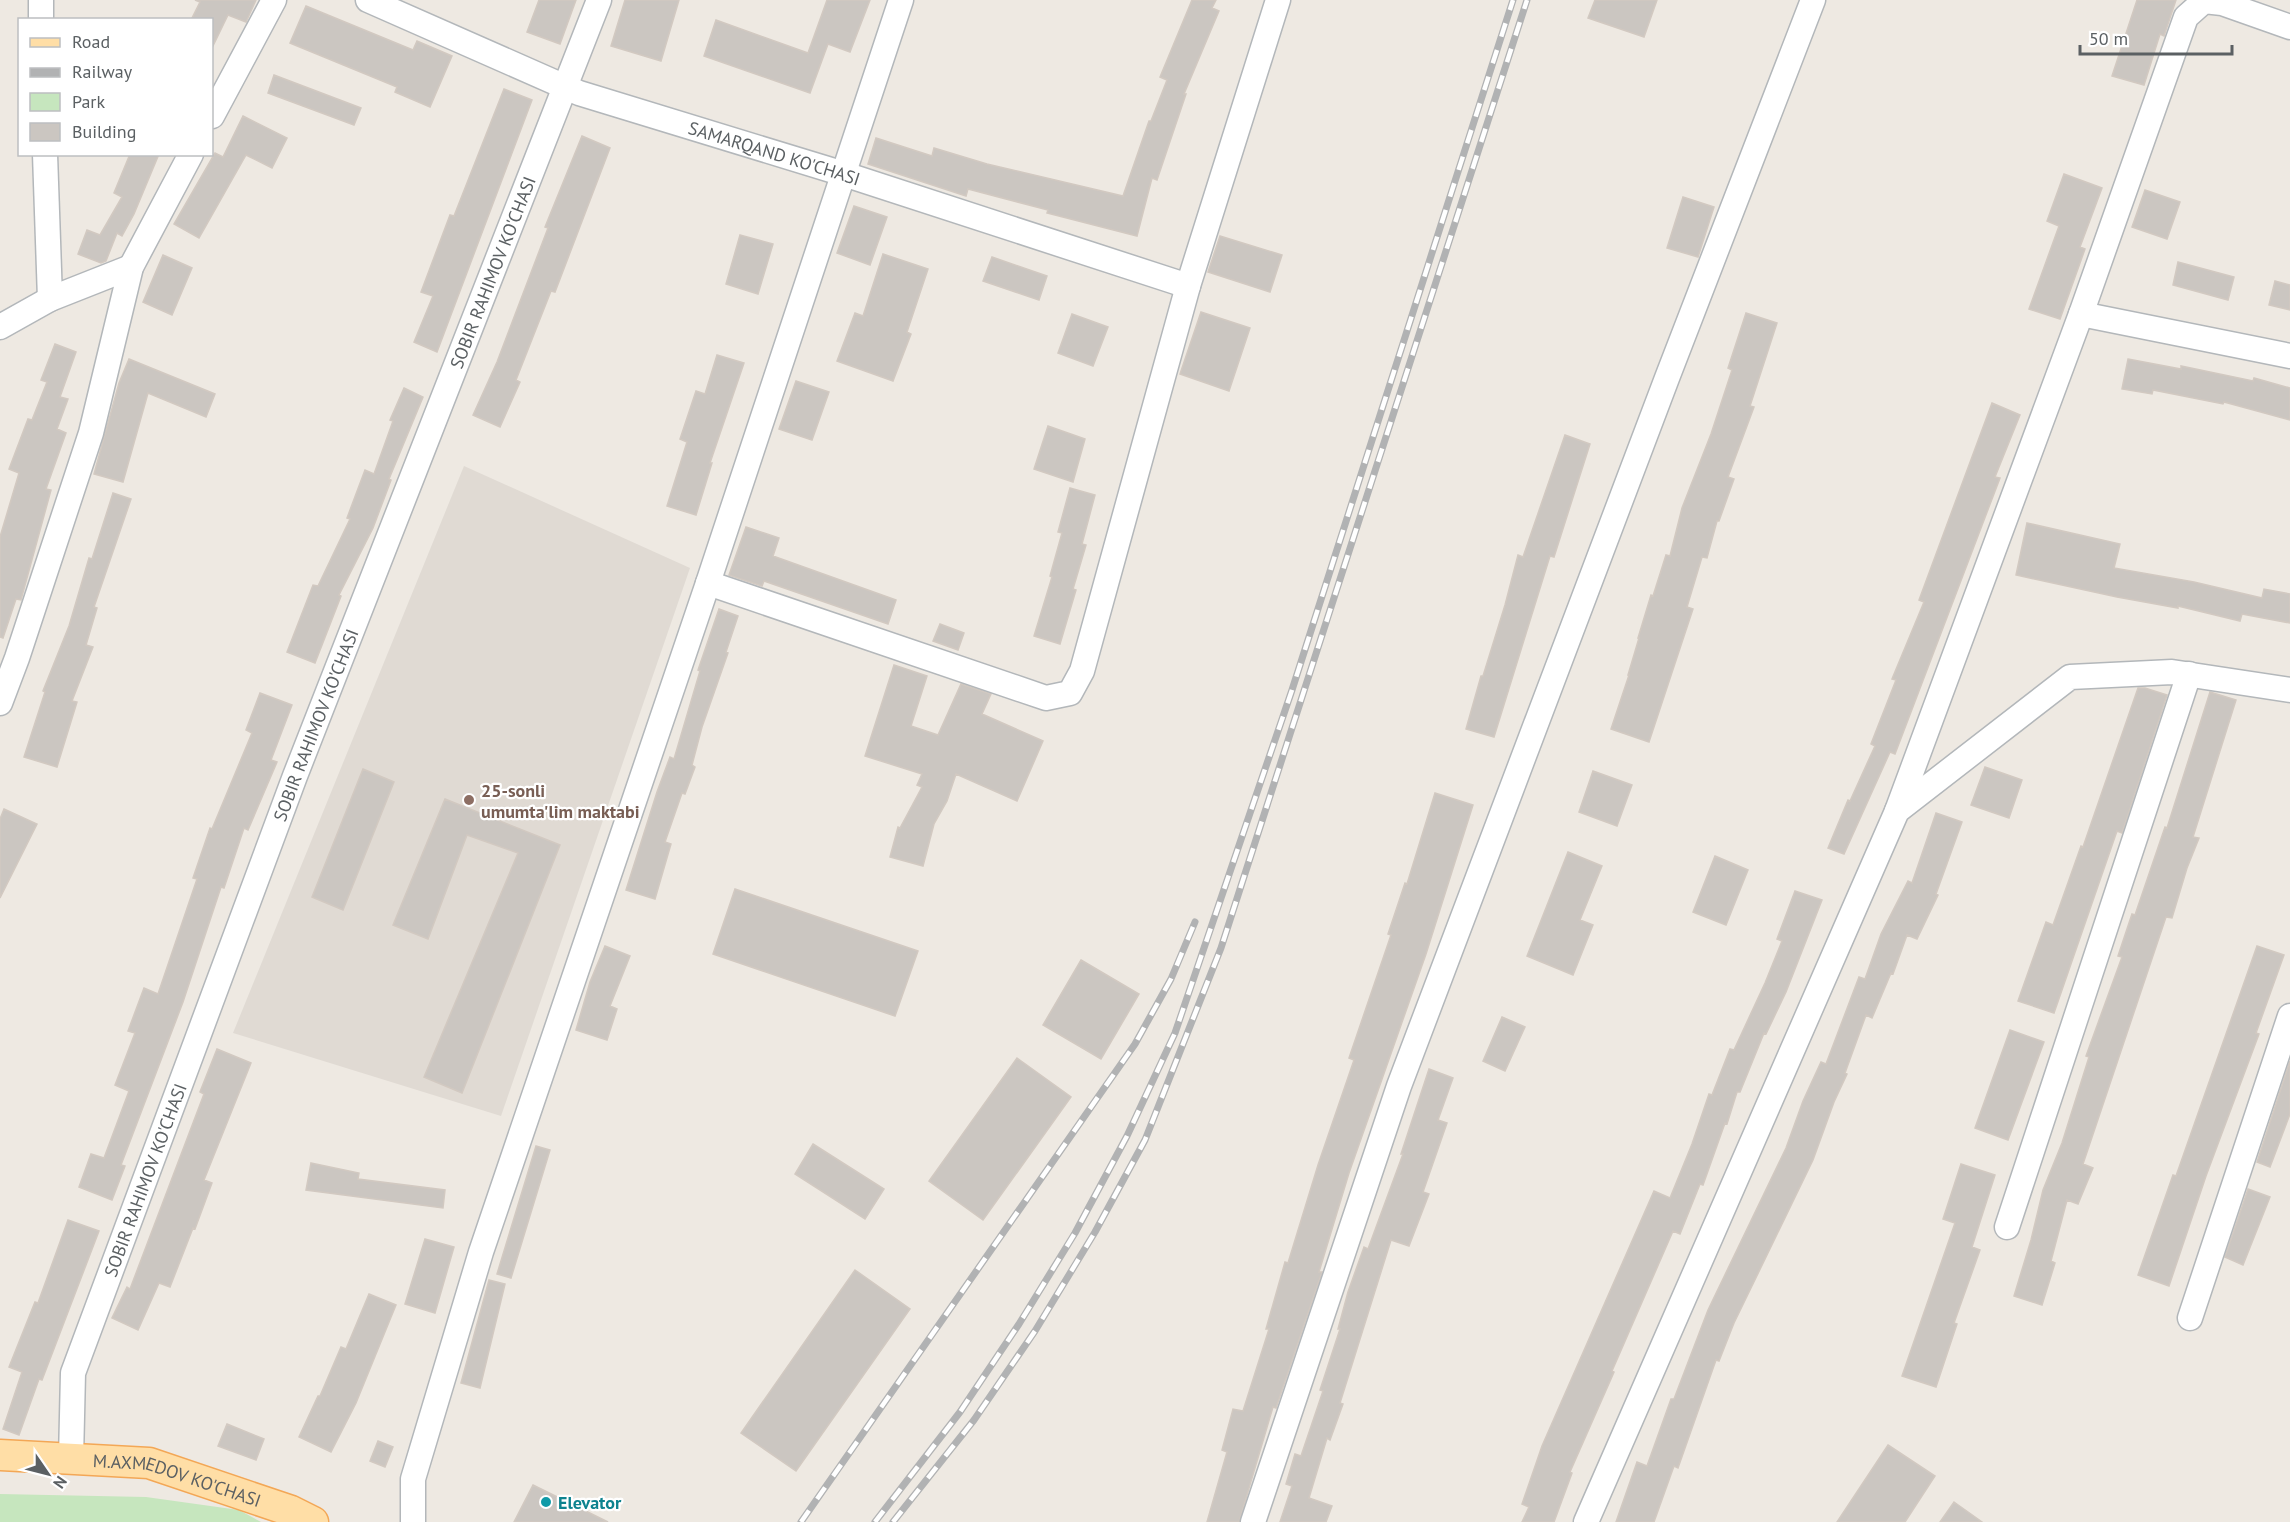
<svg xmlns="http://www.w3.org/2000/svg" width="2290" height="1522" viewBox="0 0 2290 1522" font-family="'PT Sans',sans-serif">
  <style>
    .education { fill: #e0dad3 }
    .green { fill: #c6e6be }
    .building { fill: #cbc6c1; stroke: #d2c9c1; stroke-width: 1.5 }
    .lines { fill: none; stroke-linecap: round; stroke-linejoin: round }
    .minor-casing { stroke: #b3b7ba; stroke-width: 27 }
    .major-casing { stroke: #f3a756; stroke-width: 33 }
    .minor { stroke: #fff; stroke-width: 24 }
    .major { stroke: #ffdea6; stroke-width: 30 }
    .rail-casing { stroke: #b1b2b3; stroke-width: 7 }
    .rail { stroke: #fff; stroke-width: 4.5; stroke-dasharray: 14; stroke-linecap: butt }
    .education-dot { fill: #8d6e63; stroke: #fff; stroke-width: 2 }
    .culture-dot { fill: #0f9aa8; stroke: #fff; stroke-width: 2 }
    .labels { text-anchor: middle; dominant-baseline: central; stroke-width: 4.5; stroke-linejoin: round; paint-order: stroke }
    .street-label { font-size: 18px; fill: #5b6063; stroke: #fff }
    .education-label { font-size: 18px; font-weight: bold; fill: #785e54; stroke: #fff; text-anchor: start }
    .culture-label { font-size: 18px; font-weight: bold; fill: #0d838f; stroke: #fff; text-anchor: start }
  </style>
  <rect width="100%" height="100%" fill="#eee9e2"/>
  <path class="education" d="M464,466L690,568L501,1116L233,1033Z"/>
  <path class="green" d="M0,1494L146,1497L239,1510L261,1522H0Z"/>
  <path class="building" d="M195,0H256L246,22L228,15L212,48V20H191L200,2Z
    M539,0H576L560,44L527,32Z
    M625,0H679L661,61L611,46Z
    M827,0H870L850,52L828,44L810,93L704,56L716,20L808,53Z
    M1192,0H1216L1212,8L1219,11L1184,94H1186L1157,180L1152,178L1137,236L1047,213L1048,210L968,189L966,196L868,164L876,138L932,156L934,148L987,164L1123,196L1149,121H1151L1167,80L1160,77Z
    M1595,0H1657L1644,37L1588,18Z
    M2137,0H2176L2164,36L2160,34L2144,85L2112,76Z
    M306,6L413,50L417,41L452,56L430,107L395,92L397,87L290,43Z
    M274,75L361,108L354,125L268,93Z
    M504,89L532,100L437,352L414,342L433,296L421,292L450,215L454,216Z
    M243,116L287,138L272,168L246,155L199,238L174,224L215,153L223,157Z
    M582,136L610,148L555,292L551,291L516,380L520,382L500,427L473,415L497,362L548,228L545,227Z
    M130,154H159L134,214L122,236L117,233L106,261L101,263L78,254L87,230L100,235L122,197L114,193Z
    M2064,174L2102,188L2080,247L2085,249L2060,319L2029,309L2059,226L2047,221Z
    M2145,190L2180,202L2167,239L2132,227Z
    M1683,197L1714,207L1698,257L1667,248Z
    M854,206L887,217L870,265L837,253Z
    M740,235L773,244L758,294L726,284Z
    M1220,236L1282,255L1270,292L1208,272Z
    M883,254L928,269L907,332L911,334L893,381L837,361L855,313L863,316Z
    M163,255L192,268L172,315L143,302Z
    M992,257L1047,276L1039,300L983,281Z
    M2178,262L2234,277L2228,300L2173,285Z
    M2275,281L2290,285V310L2269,305Z
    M1201,312L1250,328L1229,391L1180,374Z
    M1746,313L1777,323L1750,406L1754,407L1728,477L1734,479L1719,521H1717L1707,558L1702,557L1687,607L1693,609L1649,742L1611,729L1629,675H1628L1639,638H1638L1651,595L1653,596L1666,555L1670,556L1682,508L1711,434L1732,370L1728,368Z
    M1072,314L1108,327L1093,366L1058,353Z
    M55,344L76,352L60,397L68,399L57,429L66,433L46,489L51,490L21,600L16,599L3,638L0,637V537L19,473L9,469L28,419L32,420L47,382L41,380Z
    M717,355L744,363L710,463H712L696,515L667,506L687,442L680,439L696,391L705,394Z
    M129,359L215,394L206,417L148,393L123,482L94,474L119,383Z
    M2128,359L2181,369V366L2253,381L2254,378L2290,388V420L2224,402L2223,404L2153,390L2152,394L2122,389Z
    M796,381L829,392L812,440L779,429Z
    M404,388L423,397L389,479L391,480L373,528L339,595L341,596L315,663L287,652L313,585L318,586L350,519L347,518L365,470L374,474L393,421L390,420Z
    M1992,403L2020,415L1995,477L2000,478L1895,754L1890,752L1844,854L1828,848L1848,800L1850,801L1875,746L1871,744L1896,680L1892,679L1924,602L1919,600Z
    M1048,426L1085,439L1073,482L1034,469Z
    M1565,435L1590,444L1554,557L1550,556L1494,737L1466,729L1481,676H1483L1505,605L1518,555L1523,557Z
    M1070,488L1095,495L1082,544L1086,545L1073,589L1076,590L1060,644L1034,636L1052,577L1050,576L1062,533L1058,532Z
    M113,493L131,499L94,607L97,608L86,645L93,647L72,701L77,702L57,767L24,757L45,692L43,691L69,626L89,558L92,559Z
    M2027,523L2120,544L2114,568L2194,582L2262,598L2264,589L2290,594V623L2242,614L2240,621L2178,606V608L2117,597L2016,575Z
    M746,527L779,538L773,556L896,600L888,624L764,581L762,586L729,575Z
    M719,609L738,616L726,652L728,653L702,727L692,765L695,767L685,794L682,793L665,842L671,844L655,899L626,890L657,792L670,757L674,759L700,671L698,670Z
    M940,624L964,633L958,650L933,641Z
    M894,665L927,676L911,726L938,735L961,684L991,694L982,714L1043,741L1017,801L956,774L947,801L934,824L923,866L890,857L898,827L900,828L922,787L917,785L922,774L865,756Z
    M2138,688H2145L2167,695L2122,833L2117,831L2054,1013L2018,1001L2046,922L2053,925L2081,846L2083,847Z
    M2210,692L2236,700L2193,837L2199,838L2187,868L2172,918L2166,917L2083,1164L2093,1168L2078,1204L2067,1200L2051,1261L2055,1263L2042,1305L2014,1296L2031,1240L2043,1190L2062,1143L2089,1057L2086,1056L2122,957L2118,956L2132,914L2135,915L2165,827L2167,828Z
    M260,693L292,705L271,760L277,762L248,830L244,828L224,888L221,887L183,1002L121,1165L125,1166L112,1200L79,1187L91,1154L104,1158L129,1091L115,1085L135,1033L128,1031L144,988L158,994L197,879L193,878L210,828L212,829L252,733L246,730Z
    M1985,767L2022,780L2009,818L1971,805Z
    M363,769L394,782L343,910L312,897Z
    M1593,771L1632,785L1617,826L1579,812Z
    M1435,793L1473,805L1426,954L1349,1173L1319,1272H1322L1276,1408L1273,1407L1239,1522H1207L1227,1452L1222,1450L1233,1409L1243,1411L1269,1329H1266L1285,1262L1288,1263L1318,1165L1354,1060L1349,1058L1391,935L1388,934L1405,883L1407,884Z
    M445,799L560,845L462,1093L424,1077L518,853L467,835L428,939L393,925Z
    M4,809L37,824L0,898V819Z
    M1936,813L1962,822L1936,894L1938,895L1917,939L1907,935L1893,974L1891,973L1872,1018L1866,1015L1845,1073L1847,1074L1834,1102L1813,1160L1734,1323L1719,1361L1716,1360L1678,1468L1674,1466L1654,1522H1616L1637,1462L1647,1466L1671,1399H1674L1708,1310L1786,1148L1803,1101L1821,1062L1826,1064L1859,977L1865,979L1881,934L1908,881L1912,883Z
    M1568,852L1602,866L1580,920L1593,925L1573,975L1527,956Z
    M1715,856L1748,870L1726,925L1693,912Z
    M735,889L918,951L895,1016L713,954Z
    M1795,891L1822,900L1786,992L1766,1034L1764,1033L1740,1092H1737L1727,1124L1725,1123L1703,1185L1700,1184L1680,1234L1673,1231L1612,1371L1614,1372L1570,1472L1572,1473L1554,1522H1522L1529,1507L1522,1504L1542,1446L1654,1191L1670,1198L1692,1144L1709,1094L1712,1095L1730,1049L1734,1050L1765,983L1782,941L1777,939Z
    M605,946L630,956L610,1006L617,1009L607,1040L576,1030L590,982Z
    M2257,946L2284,955L2256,1033L2259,1034L2206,1176L2169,1286L2138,1275L2173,1175L2176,1176Z
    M1081,960L1139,994L1101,1059L1043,1025Z
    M1502,1017L1525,1027L1505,1071L1483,1061Z
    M2010,1030L2044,1042L2008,1140L1975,1128Z
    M217,1049L251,1063L204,1180L212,1183L195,1229L193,1228L170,1287L159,1283L138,1330L112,1318L127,1287L130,1289L204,1094L200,1092Z
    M1017,1058L1071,1097L983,1220L929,1181Z
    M2290,1061V1114L2270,1167L2257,1162Z
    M1429,1069L1453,1078L1438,1120L1447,1123L1423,1192L1429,1194L1409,1246L1391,1240L1340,1403L1343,1404L1330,1440L1327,1438L1309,1498L1332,1506L1326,1522H1280L1292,1486L1286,1484L1295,1454L1301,1456L1323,1391L1320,1390L1340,1329H1338L1348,1292L1364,1247L1368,1249L1403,1154H1401Z
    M813,1144L884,1189L865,1219L795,1174Z
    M536,1146L550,1150L511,1278L497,1274Z
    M311,1163L359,1173L358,1179L445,1190L443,1208L306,1190Z
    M1961,1164L1995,1175L1972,1247L1980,1250L1954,1323L1957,1324L1936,1387L1902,1376L1955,1223L1943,1219Z
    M2248,1189L2270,1197L2243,1265L2225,1257Z
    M68,1220L99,1231L42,1380L39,1379L19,1435L3,1429L22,1372L9,1367L35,1302L38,1303Z
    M425,1239L454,1247L435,1313L405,1304Z
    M855,1270L910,1309L796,1471L741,1433Z
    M489,1280L505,1284L480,1388L461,1383Z
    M369,1294L396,1305L356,1403L331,1452L299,1437L318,1396H320L341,1347L346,1349Z
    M227,1424L264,1439L256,1460L218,1446Z
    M378,1441L393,1447L385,1467L370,1461Z
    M1888,1445L1935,1476L1905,1522H1837Z
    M533,1485L608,1522H514Z
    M1954,1502L1982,1522H1940Z"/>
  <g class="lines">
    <g class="minor-casing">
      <g id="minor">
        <path d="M41,0V20"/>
        <path id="s1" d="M368,0L579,93L844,174L1188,286"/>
        <path d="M212,116L274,0"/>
        <path d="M45,154L50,299"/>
        <path d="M2081,314L2290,356"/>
        <path d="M0,327L50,299L131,267"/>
        <path d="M708,583L1046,698L1070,693L1082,671L1188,286L1278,0"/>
        <path d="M0,703L17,658L91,433L131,267L191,154"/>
        <path d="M1897,811L2081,314L2186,17L2204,1L2222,3L2290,27"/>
        <path d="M2007,1227L2189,674"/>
        <path d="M2190,1318L2290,1016"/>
        <path id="s2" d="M71,1459L73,1373L295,776L599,0"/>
        <path d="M413,1522V1479L481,1252L708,583L901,0"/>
        <path d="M1253,1522L1399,1086L1667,378L1813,0"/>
        <path d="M1586,1522L1897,811L2070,677L2172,672L2290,690"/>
      </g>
    </g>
    <g class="major-casing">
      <g id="major">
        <path id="s3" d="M0,1455L149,1463L291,1511L313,1522"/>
      </g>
    </g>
    <use href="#minor" class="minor"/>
    <use href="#major" class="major"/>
    <g class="rail-casing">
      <path id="rail" d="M801,1522L1135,1044L1171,979L1195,922
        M875,1522L960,1412L1019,1324L1075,1233L1127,1136L1175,1033L1292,690L1513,0
        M893,1522L974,1420L1035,1331L1095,1232L1145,1140L1221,948L1527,0"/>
    </g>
    <use href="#rail" class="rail"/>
  </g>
  <circle class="education-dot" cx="469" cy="800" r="6"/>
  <circle class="culture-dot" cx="546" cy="1502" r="6"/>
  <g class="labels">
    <g class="street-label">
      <text stroke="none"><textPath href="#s1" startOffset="435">SAMARQAND KO'CHASI</textPath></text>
      <text stroke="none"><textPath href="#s2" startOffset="1264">SOBIR RAHIMOV KO'CHASI</textPath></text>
      <text stroke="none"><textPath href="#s2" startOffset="778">SOBIR RAHIMOV KO'CHASI</textPath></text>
      <text stroke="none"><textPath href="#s2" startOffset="292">SOBIR RAHIMOV KO'CHASI</textPath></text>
      <text stroke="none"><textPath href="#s3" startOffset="180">M.AXMEDOV KO'CHASI</textPath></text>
    </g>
    <g class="education-label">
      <text x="481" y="790">25-sonli<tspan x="481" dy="21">umumta'lim maktabi</tspan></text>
    </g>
    <g class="culture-label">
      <text x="558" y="1502">Elevator</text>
    </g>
  </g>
  <rect x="18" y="18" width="195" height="138" fill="#ffffff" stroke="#bdbfc1" stroke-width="1.5"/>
  <rect x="30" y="38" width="30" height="9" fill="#ffdea6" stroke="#bdbfc1" stroke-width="1.5"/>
  <text x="72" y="48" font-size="18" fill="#5b6063">Road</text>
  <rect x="30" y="68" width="30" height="9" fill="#b1b2b3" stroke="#bdbfc1" stroke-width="1.5"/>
  <text x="72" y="78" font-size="18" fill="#5b6063">Railway</text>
  <rect x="30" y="93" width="30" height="18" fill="#c6e6be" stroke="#bdbfc1" stroke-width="1.5"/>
  <text x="72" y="108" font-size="18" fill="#5b6063">Park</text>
  <rect x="30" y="123" width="30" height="18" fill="#cbc6c1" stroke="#bdbfc1" stroke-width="1.5"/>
  <text x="72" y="138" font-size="18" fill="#5b6063">Building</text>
  <g transform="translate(48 1474) rotate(125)" stroke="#ffffff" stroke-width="4.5" paint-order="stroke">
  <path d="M0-4.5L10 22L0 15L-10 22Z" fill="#5b6063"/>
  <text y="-9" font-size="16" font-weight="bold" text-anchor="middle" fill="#5b6063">N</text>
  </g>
  <path d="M2080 45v9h152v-9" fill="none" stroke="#5b6063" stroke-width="3"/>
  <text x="2089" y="45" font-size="18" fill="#5b6063" stroke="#ffffff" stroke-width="4.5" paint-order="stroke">50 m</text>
</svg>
